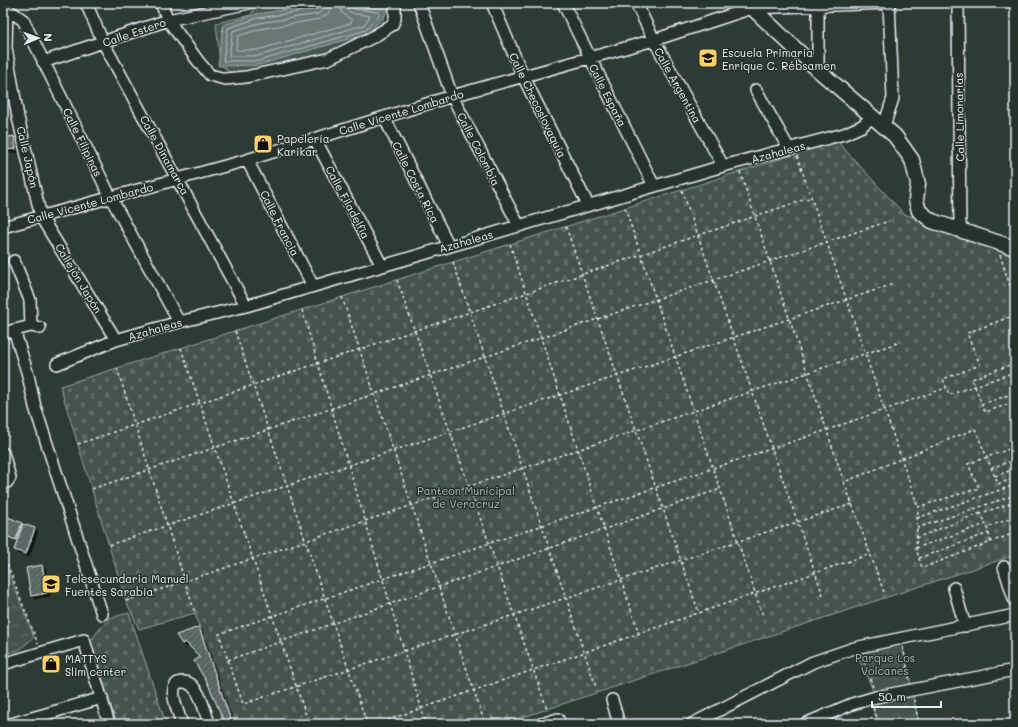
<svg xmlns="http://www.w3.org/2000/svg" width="1018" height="727" viewBox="0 0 1018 727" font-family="Mali,sans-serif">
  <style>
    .forest { fill: url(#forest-crowns); stroke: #96a2a3 }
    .cemetery { fill: url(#cemetery-stones); stroke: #96a2a3 }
    .water { fill: #6b7775; stroke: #9da8a9 }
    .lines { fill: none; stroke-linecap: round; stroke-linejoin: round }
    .shore { stroke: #b6c0c4; stroke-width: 1 }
    .building { fill: url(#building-hatch); stroke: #e8f1f8; filter: url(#shadow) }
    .minor-casing { stroke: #e8f1f8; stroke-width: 14 }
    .tertiary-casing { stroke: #e8f1f8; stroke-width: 17 }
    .path { stroke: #e8f1f8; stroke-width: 1.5; stroke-dasharray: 3 3; stroke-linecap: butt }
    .minor { stroke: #26332d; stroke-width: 11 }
    .tertiary { stroke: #26332d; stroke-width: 14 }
    .labels { text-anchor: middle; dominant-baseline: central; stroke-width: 3; stroke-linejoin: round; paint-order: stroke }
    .street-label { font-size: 11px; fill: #e8f1f8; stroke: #26332d }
    .poi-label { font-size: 11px; fill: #e8f1f8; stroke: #26332d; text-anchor: start }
    .park-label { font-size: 11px; fill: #afb9bc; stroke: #26332d }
  </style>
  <defs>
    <pattern id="forest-crowns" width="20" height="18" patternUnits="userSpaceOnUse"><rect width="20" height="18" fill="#45524e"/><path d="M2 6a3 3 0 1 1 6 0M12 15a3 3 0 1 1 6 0" fill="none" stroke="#606b68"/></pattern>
    <pattern id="cemetery-stones" width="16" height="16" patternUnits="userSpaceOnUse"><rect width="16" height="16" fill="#45524e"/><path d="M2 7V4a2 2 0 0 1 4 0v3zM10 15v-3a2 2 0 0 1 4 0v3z" fill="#606b68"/></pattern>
    <pattern id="building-hatch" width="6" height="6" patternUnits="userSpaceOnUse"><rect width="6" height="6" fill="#596563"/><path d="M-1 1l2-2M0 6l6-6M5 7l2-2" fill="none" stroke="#717c7a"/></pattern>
    <filter id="shadow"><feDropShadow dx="3" dy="3" stdDeviation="0" flood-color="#0009"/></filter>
  </defs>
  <rect width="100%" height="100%" fill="#2e3b35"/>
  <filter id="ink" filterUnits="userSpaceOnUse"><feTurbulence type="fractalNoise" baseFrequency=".025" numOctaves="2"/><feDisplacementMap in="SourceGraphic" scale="8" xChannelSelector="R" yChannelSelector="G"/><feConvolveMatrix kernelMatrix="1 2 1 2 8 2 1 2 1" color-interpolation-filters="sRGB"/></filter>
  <g filter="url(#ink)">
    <path class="forest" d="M257,3H385L389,7L377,33L355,49L233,75L220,64L216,23L251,15Z
      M3,558L34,637L19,650L3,655Z
      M901,638L919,724H880L874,713L871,699L876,697L854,648Z"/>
    <path class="cemetery" d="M837,141L904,214L1015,253V555L502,724H229L195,613L139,629L126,601L60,386Z
      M129,613L166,724H117L90,641L109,618Z"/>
    <path class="water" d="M328,3L390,9L369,33L259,65L218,66L223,25L257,14Z"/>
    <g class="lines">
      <path class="shore" d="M320,3L317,9L258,18L228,28L223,61H259L366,30L380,14L378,12L354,9L351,3
        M325,3L324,9L318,14L259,23L233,31L229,56H258L364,25L370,16C360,13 346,17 345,3
        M331,3L329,13L320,19L260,29L238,36L236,50H257L351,23L352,20L342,13L339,3"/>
    </g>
    <path class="building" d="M14,136L16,149L3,150V138Z
      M8,517L22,523L16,540L3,535Z
      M23,524L35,528L26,554L14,550Z
      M42,565L47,593L31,596L26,568Z
      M199,627L232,724H225L208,684L194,661L200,657L185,642L182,644L176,635Z"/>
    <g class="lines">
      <g class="minor-casing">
        <path id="minor" d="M7,3L6,48L18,117L41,217L116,340
          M86,3L103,42L246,306
          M161,3L168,20L198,61L210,75L225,79L246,77L328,59L373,37L392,25L395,19V3
          M419,3L452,96L519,226
          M492,3L523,76L588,205
          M563,3L654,186
          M636,3L654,40L723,166
          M818,3V70
          M958,3L960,231
          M7,9L23,20L111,198L179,322
          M43,62L168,20L249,3
          M756,90L789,149
          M384,117L449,246
          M884,126L893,98L889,3
          M315,139L382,266
          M247,160L313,286
          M3,227L247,160L452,96L654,40L752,8L890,3
          M14,261L30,300L31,326
          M14,330L28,375L35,407L102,614
          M3,333L31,326L40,328
          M57,364L116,340L179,322L246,306L723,166L844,134L862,126L873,116
          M3,453L10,478L7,482L3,484
          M1004,567L1015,602
          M954,588L965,626
          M3,664L84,640L109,724
          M612,700L619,724
          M11,724L102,698
          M182,724C179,714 164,682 183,682C189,682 192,685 196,690C202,699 206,713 209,724
          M541,724L558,719L560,724
          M692,724L813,662L854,648L1015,615
          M805,724L852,704L876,697L1015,670"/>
      </g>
      <g class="tertiary-casing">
        <path id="tertiary" d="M747,3L818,70L895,136L912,160L918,184L916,200L919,211L932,221L1015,248"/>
      </g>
      <path class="path" d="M797,156L918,507
        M740,172L844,482
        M682,190L823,595
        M625,208L763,616
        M566,227L699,613
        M510,244L639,634
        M1000,255L1015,301
        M453,262L596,687
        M397,280L547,709
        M342,297L485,724
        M302,310L426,724
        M1015,315L967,333L980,365L943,379L949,395L1015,372
        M235,331L367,724
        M181,348L309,724
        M1015,363L972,379L985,412L1015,402
        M117,368L195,613
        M982,404L1015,393
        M78,444L812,197
        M1015,447L968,464L979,488L918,507L916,548L922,568L991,542L987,527L1015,517
        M991,468L1015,460
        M995,476L1015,469
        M92,489L889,221
        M852,504L243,704L219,634L824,431L946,388
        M917,518L1015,485
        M917,528L1015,495
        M916,538L981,513
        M990,542L1015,533
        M109,545L891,285
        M916,548L986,524L981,513L1015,502
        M3,553L38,644
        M919,558L989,533
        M884,592L844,482L975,429L998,484L1015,478
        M126,601L900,342
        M903,647L910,681
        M862,656L873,687
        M228,660L720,489
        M914,700L919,724
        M873,708L880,724
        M376,724L870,554"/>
      <use href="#minor" class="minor"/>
      <use href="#tertiary" class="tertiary"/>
    </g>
  </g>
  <defs>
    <g id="school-square" transform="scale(1)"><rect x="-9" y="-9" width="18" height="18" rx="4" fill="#ffd166" stroke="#26332d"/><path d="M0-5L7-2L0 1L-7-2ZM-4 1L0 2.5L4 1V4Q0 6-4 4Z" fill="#111"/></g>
    <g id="shop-square" transform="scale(1)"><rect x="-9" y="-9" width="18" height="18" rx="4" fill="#ffd166" stroke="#26332d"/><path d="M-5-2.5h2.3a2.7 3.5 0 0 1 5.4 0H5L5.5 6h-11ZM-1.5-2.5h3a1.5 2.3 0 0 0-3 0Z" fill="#111"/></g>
  </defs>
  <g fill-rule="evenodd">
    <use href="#school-square" x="708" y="58"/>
    <use href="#shop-square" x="263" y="144"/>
    <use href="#school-square" x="51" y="584"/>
    <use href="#shop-square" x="51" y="664"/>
  </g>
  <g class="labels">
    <g class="street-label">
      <text transform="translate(134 32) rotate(-19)">Calle Estero</text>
      <text transform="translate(678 85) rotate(61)">Calle Argentina</text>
      <text transform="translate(608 95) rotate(63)">Calle España</text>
      <text transform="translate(538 105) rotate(64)">Calle Checoslovaquia</text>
      <text transform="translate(401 112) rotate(-17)">Calle Vicente Lombardo</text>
      <text transform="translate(959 117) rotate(-91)">Calle Limonarias</text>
      <text transform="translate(83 142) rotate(64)">Calle Filipinas</text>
      <text transform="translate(479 149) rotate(63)">Calle Colombia</text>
      <text transform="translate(778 152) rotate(-15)">Azahaleas</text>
      <text transform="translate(165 155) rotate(61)">Calle Dinamarca</text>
      <text transform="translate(28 157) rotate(77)">Calle Japón</text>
      <text transform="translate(416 182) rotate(63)">Calle Costa Rica</text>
      <text transform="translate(348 202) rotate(62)">Calle Filadelfia</text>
      <text transform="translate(90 203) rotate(-15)">Calle Vicente Lombardo</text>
      <text transform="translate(280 223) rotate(63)">Calle Francia</text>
      <text transform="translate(466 241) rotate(-16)">Azahaleas</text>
      <text transform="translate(79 278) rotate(59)">Callejón Japón</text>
      <text transform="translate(155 329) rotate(-16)">Azahaleas</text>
    </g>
    <g class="poi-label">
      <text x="722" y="52">Escuela Primaria<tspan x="722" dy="13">Enrique C. Rébsamen</tspan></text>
      <text x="277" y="138">Papelería<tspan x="277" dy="13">Karikar</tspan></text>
      <text x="65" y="578">Telesecundaria Manuel<tspan x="65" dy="13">Fuentes Sarabia</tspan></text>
      <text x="65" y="658">MATTYS<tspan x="65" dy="13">Slim center</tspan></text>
    </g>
    <g class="park-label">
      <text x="466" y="490">Panteon Municipal<tspan x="466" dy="13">de Veracruz</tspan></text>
      <text x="885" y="657">Parque Los<tspan x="885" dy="13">Volcanes</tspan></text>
    </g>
  </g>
  <rect width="1018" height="727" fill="none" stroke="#26332d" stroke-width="16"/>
  <rect x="8" y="8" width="1002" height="711" fill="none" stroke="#e8f1f8" stroke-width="1.5" filter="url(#ink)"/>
  <g transform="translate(38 38) rotate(88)" stroke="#26332d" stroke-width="3" paint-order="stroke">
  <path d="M0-3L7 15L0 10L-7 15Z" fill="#e8f1f8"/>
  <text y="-6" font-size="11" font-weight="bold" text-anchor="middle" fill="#e8f1f8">N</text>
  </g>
  <path d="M872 701v6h69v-6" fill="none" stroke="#e8f1f8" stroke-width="2"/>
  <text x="878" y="701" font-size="12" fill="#e8f1f8" stroke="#26332d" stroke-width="3" paint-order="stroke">50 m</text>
</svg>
